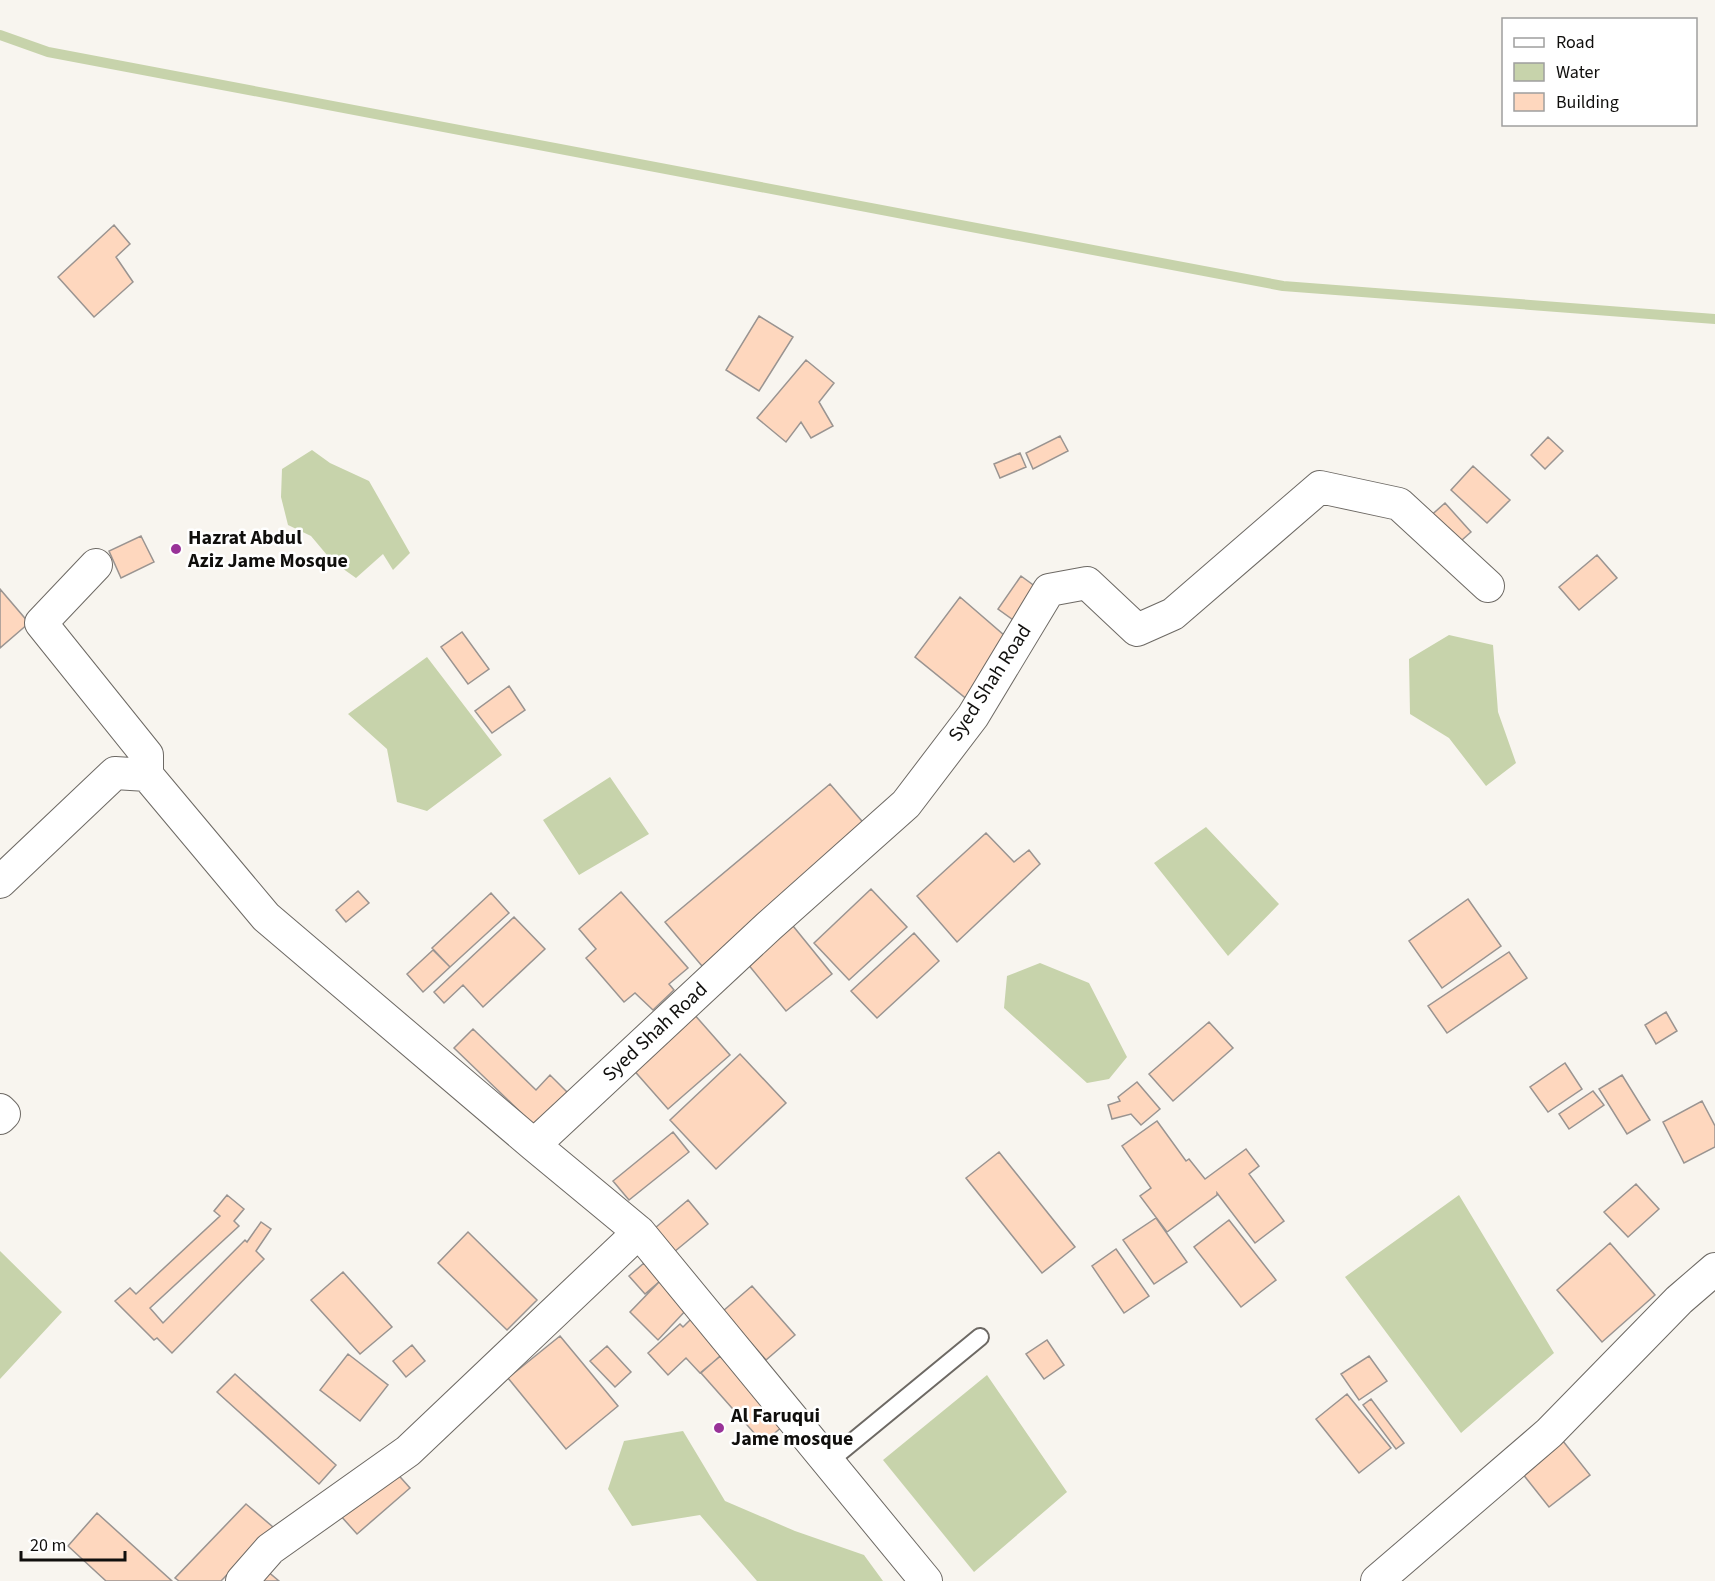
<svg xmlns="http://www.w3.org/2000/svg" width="1715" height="1581" viewBox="0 0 1715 1581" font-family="'Source Sans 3',sans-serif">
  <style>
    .water { fill: #c7d3ab }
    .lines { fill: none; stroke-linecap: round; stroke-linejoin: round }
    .stream { stroke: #c7d3ab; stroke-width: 10 }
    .building { fill: #fed7be; stroke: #9a9491; stroke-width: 1.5 }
    .service-casing { stroke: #6d6964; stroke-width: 20 }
    .minor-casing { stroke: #6d6964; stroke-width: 34 }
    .service { stroke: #fff; stroke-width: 16 }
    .minor { stroke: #fff; stroke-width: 32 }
    .poi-dot { fill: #993398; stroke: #fff; stroke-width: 2 }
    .labels { text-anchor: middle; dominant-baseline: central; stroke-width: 5; stroke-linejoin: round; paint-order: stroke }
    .poi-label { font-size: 20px; font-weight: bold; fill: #100f0d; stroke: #fff; text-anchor: start }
    .street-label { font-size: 20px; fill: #100f0d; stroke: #fff }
  </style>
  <rect width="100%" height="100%" fill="#f8f5ef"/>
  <path class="water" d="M312,450L330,463L369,481L410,553L393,570L383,554L356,578L332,561L311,536L288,525L281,497L282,469Z
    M1449,635L1493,645L1498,712L1516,763L1486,786L1449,738L1410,714L1409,659Z
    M427,657L502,755L427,811L397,802L387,749L348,714Z
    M610,777L649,834L579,875L543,820Z
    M1206,827L1279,904L1228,956L1154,863Z
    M1040,963L1089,983L1127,1057L1109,1079L1087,1083L1004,1008L1007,976Z
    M1459,1195L1554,1353L1461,1433L1345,1277Z
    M0,1251L62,1312L0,1379Z
    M987,1375L1067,1492L974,1572L883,1460Z
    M683,1431L725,1501L795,1531L864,1555L883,1581H757L700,1515L632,1526L608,1489L624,1441Z"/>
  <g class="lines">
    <path class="stream" d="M0,35L48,52L1283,286L1715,319"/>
  </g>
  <path class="building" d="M114,225L130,244L116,257L133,282L94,317L58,277Z
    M759,316L793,337L759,391L726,370Z
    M806,360L834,383L819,402L833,426L811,438L801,422L786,442L757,418Z
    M1060,436L1068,451L1033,469L1026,453Z
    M1548,437L1563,451L1545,469L1531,455Z
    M1020,453L1026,467L1000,478L994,464Z
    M1473,466L1510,500L1487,523L1451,490Z
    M1445,503L1471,532L1453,548L1427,519Z
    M141,536L154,562L121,578L109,551Z
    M1597,555L1617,578L1579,610L1559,587Z
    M1021,576L1040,590L1016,622L998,609Z
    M0,589L29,623L0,648Z
    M960,597L1005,636L968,700L915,657Z
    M462,632L489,669L468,684L441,647Z
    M509,686L525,710L492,733L475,711Z
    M830,784L867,827L702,966L665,922Z
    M986,833L1014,862L1029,850L1040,864L957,942L917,896Z
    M871,889L907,927L849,980L814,943Z
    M358,891L369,903L346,922L336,910Z
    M621,892L688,968L669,984L674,990L653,1010L635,993L624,1002L586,958L596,949L579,929Z
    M491,893L509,913L450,967L432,948Z
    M1468,899L1501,946L1442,988L1409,941Z
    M514,917L545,949L483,1007L463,985L444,1003L434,992Z
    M789,921L832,974L786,1011L743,958Z
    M914,933L939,961L877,1018L851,991Z
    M433,950L450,967L423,992L407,974Z
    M1509,952L1527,978L1447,1033L1428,1006Z
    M1666,1012L1677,1031L1656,1044L1645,1025Z
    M693,1013L730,1055L668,1109L631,1067Z
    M1209,1022L1233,1048L1173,1101L1149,1074Z
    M473,1029L536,1090L550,1075L569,1094L536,1127L454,1048Z
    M740,1054L786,1103L716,1169L670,1120Z
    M1565,1063L1582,1089L1548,1112L1530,1087Z
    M1622,1075L1650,1120L1627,1134L1599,1089Z
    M1137,1082L1160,1109L1141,1125L1131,1114L1112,1119L1108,1105L1120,1101L1118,1097Z
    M1593,1091L1604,1105L1569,1129L1559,1114Z
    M1702,1101L1715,1126V1147L1684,1163L1663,1122Z
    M1157,1121L1186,1161L1189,1159L1205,1179L1246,1149L1259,1166L1249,1174L1284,1221L1255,1243L1217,1193V1195L1167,1232L1140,1196L1151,1188L1122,1146Z
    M673,1132L689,1152L629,1200L613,1181Z
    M999,1152L1075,1247L1042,1273L966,1178Z
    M1636,1184L1659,1209L1628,1237L1604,1212Z
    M227,1195L244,1209L234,1221L239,1226L150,1308L163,1323L245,1240L247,1242L261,1222L271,1229L256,1251L264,1259L172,1353L157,1338L154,1340L115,1301L130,1288L136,1294L220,1216L214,1211Z
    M688,1200L708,1224L674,1252L655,1228Z
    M1156,1218L1187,1262L1154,1284L1123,1240Z
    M1229,1220L1276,1280L1241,1307L1194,1247Z
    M468,1232L537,1300L507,1330L438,1263Z
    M1610,1243L1655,1295L1602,1342L1557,1290Z
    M1116,1249L1149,1296L1124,1313L1092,1266Z
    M644,1263L660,1281L645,1294L629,1276Z
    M343,1272L392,1327L360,1354L311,1300Z
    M660,1281L688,1308L658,1340L630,1312Z
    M752,1286L795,1335L766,1360L723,1311Z
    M691,1319L723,1354L700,1373L686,1358L668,1375L648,1353L680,1324L683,1327Z
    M560,1336L618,1406L566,1449L508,1378Z
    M1047,1340L1064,1365L1044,1379L1026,1354Z
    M412,1345L425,1361L406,1377L393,1361Z
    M607,1346L631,1372L615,1387L590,1361Z
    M348,1354L388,1385L360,1421L320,1390Z
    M720,1356L783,1426L763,1443L701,1373Z
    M1369,1356L1387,1381L1359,1400L1341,1374Z
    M235,1374L336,1465L319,1484L217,1392Z
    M1347,1394L1391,1448L1359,1473L1316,1419Z
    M1371,1399L1404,1443L1396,1449L1363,1405Z
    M1559,1436L1590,1475L1549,1507L1518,1468Z
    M393,1469L410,1488L357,1534L340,1515Z
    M246,1504L273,1527L221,1581H179L175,1578Z
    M97,1513L172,1581H106L68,1546Z
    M266,1570L279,1581H256Z"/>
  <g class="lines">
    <g class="service-casing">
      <path id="service" d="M828,1462L980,1337"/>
    </g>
    <g class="minor-casing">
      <path id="minor" d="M96,565L41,623L147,755V775
        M0,882L115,773L147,775L266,917L534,1145L639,1232L926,1581
        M0,1110L4,1114L0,1118
        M534,1145L769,926L906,804L973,716L1049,590L1087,583L1137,630L1173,614L1320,487L1399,504L1488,586
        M242,1581L270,1549L408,1451L639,1232
        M1377,1581L1549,1433L1679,1300L1715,1269"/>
    </g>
    <use href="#service" class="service"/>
    <use href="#minor" class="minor"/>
  </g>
  <g class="poi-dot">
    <circle cx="176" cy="549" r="6"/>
    <circle cx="719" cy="1428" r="6"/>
  </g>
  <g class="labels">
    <g class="poi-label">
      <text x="188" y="538">Hazrat Abdul<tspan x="188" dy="23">Aziz Jame Mosque</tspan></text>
      <text x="731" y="1416">Al Faruqui<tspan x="731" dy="23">Jame mosque</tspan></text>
    </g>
    <g class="street-label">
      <text transform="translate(990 683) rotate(-57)">Syed Shah Road</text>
      <text transform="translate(655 1032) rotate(-43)">Syed Shah Road</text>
    </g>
  </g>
  <rect x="1502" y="18" width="195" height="108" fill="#ffffff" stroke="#9f9f9e" stroke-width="1.5"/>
  <rect x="1514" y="38" width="30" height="9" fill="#ffffff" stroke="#9f9f9e" stroke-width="1.5"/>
  <text x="1556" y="48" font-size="18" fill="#100f0d">Road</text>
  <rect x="1514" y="63" width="30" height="18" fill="#c7d3ab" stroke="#9f9f9e" stroke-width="1.5"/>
  <text x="1556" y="78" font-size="18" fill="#100f0d">Water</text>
  <rect x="1514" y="93" width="30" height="18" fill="#fed7be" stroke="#9f9f9e" stroke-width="1.5"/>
  <text x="1556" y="108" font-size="18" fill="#100f0d">Building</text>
  <path d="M21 1551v9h104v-9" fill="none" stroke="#100f0d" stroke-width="3"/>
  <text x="30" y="1551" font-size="18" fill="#100f0d" stroke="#ffffff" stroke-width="4.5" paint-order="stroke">20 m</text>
</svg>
